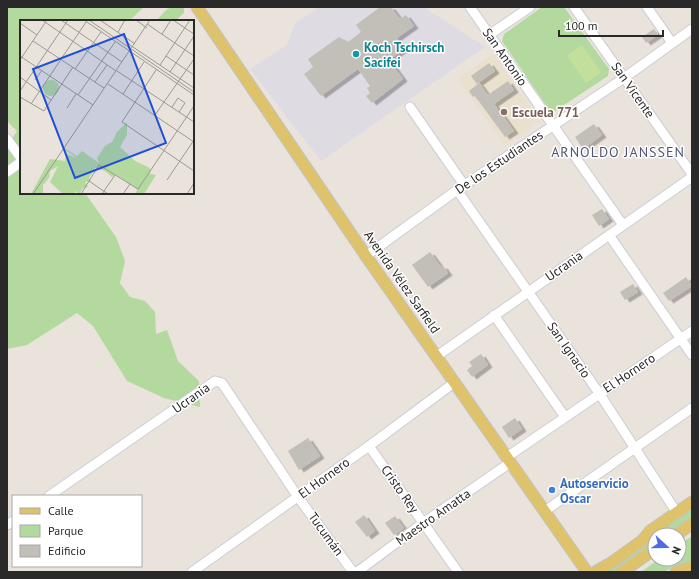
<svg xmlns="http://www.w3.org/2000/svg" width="699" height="579" viewBox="0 0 699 579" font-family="'PT Sans',sans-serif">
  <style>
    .industrial { fill: #dedce2 }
    .education { fill: #e9e0cd }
    .green { fill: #b3d99f }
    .pitch { fill: #c3df9c }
    .building { fill: #c2beb8; filter: url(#shadow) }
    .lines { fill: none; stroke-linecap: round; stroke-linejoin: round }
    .minor-casing { stroke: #cbcdd9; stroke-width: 11 }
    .major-casing { stroke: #c3c3c3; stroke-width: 13 }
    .minor { stroke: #fff; stroke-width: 9 }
    .major { stroke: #dfc36c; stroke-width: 11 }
    .culture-dot { fill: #0f9aa8; stroke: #fff; stroke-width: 1.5 }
    .education-dot { fill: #8d6e63; stroke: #fff; stroke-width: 1.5 }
    .shop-dot { fill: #3f7fe0; stroke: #fff; stroke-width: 1.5 }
    .labels { text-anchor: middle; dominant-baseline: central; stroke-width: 3; stroke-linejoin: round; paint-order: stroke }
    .culture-label { font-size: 13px; font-weight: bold; fill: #0d838f; stroke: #fff; text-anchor: start }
    .street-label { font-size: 13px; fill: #292929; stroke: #fff }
    .education-label { font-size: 13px; font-weight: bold; fill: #785e54; stroke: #fff; text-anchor: start }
    .shop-label { font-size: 13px; font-weight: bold; fill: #366cbe; stroke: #fff; text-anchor: start }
    .neighbourhood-label { font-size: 14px; letter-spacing: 1px; fill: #4f5673; stroke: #fff }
    .inset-road { fill: none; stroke: #9c9994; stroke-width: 1 }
    .view { fill: #1d4ed8; fill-opacity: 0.15; stroke: #1d4ed8; stroke-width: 2 }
    .inset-edge { fill: none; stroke: #292929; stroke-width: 2 }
  </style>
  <defs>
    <filter id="shadow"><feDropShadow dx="4.5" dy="2.5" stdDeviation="0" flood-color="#0004"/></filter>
  </defs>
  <rect width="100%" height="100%" fill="#e9e3dc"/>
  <path class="industrial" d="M320,7H424L485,47L321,161L250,69L287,45L295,23Z"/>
  <path class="education" d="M493,54L540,121L505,146L458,79Z"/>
  <path class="green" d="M7,7H144L129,21H21V193H85L116,237L125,261L120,283L130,297L145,301L155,312L156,334L167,330L178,361L199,381L200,407L164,398L127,381L93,326L77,313L27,345L7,349V146L17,131L7,121Z
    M171,7H184V13L175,21H156L165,11Z
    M542,7H564L609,69L608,76L555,111H550L502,41L504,34Z
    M687,510L692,512V520L674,533L652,535Z
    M692,536V561L662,572H641L659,559H679V545Z
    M655,542V546L616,572H608L646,545Z"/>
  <path class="pitch" d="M582,45L601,72L586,83L567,56Z"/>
  <path class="building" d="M380,7H391L400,19L406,15L414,26L397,38L404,49L389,60L403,79L372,103L366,96L370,93L367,88L370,86L358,69L321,96L304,74L313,67L308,59L339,37L348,42L361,32L356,25Z
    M654,29L658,35L646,43L642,37Z
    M489,63L495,71L477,84L471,76Z
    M508,81L514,90L494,104L514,131L505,137L475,96L473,97L469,91L479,83L488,95Z
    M594,124L602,135L583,149L575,137Z
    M602,209L609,219L599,226L592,215Z
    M430,252L441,267L443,266L448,273L428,287L412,265Z
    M686,277L692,286L669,301L663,293Z
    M633,284L638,292L625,300L620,292Z
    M481,354L488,365L472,377L467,370L472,366L469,362Z
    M515,418L522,429L509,438L502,427Z
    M308,438L320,456L299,470L288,451Z
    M364,515L375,531L367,537L355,522Z
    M395,516L404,528L394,535L385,523Z"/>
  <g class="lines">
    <g class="minor-casing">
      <path id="minor" d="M470,7L623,225
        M574,7L692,174
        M647,7L672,43
        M489,35L530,7
        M410,107L464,185
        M7,139L21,158
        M7,172L21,162
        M457,190L599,393L677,513
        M609,235L692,355
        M366,256L457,190L624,78L692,29
        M494,315L565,417
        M437,356L692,177
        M369,446L458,572
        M507,457L692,331
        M49,496L215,381L222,383L298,497L353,572
        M545,511L692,408
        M7,525L13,521
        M192,572L369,446L455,382
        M357,572L423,523L511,462"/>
    </g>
    <g class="major-casing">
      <path id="major" d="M197,7L366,256L587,572
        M676,535L692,524
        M595,572L611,563L643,540L650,531L692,502
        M622,572L655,549
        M676,572L692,567"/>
    </g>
    <use href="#minor" class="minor"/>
    <use href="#major" class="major"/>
  </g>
  <circle class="culture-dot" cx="356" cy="54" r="4"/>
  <circle class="education-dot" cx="504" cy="112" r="4"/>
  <circle class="shop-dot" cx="552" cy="490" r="4"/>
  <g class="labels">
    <g class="culture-label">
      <text x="364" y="47">Koch Tschirsch<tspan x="364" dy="15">Sacifei</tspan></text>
    </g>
    <g class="street-label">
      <text transform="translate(505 57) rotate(55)">San Antonio</text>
      <text transform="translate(633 90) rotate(55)">San Vicente</text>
      <text transform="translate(499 162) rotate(-34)">De los Estudiantes</text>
      <text transform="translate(564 266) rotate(-35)">Ucrania</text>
      <text transform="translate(402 282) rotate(55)">Avenida Vélez Sarfield</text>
      <text transform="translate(569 350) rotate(55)">San Ignacio</text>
      <text transform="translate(629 373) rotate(-34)">El Hornero</text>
      <text transform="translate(191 398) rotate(-35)">Ucrania</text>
      <text transform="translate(324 478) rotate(-36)">El Hornero</text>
      <text transform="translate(400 489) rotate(55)">Cristo Rey</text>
      <text transform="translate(433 517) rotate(-35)">Maestro Amatta</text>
      <text transform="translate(326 534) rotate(54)">Tucumán</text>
    </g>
    <g class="education-label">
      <text x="512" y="112">Escuela 771</text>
    </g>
    <g class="shop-label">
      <text x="560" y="483">Autoservicio<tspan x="560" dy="15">Oscar</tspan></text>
    </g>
    <g class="neighbourhood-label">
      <text x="618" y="152">ARNOLDO JANSSEN</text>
    </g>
  </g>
  <g transform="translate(20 20)">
    <rect width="174" height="174" fill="#e9e3dc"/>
    <path d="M23 68a8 8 0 1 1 16 0a8 8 0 1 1-16 0ZM107,102V115L100,127L115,141L128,147L131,150L130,154L136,155L124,174H116L117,169L95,154L92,157L85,151L75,148L69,158L71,161L65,162L68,167L63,168L59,174L56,171L55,173L43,174L30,162L38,146L30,151L29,158L23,165V174H11L30,139L45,141L46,134L57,138L44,129H46L57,136L62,131L79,143L77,138L85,126L92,122L97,112Z" fill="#b3d99f"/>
    <path class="inset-road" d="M22,0L96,51M41,0L102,42M64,0L174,75M69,0L174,72M80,0L115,24M116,0L127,8M153,0L174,14M0,3L17,15M127,4L174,36M98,12L105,0M142,14L151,0M102,15L110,25L174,68M13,21L84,68M0,36L73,85M146,36L174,55M0,40L27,0M140,45L170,0M55,49L81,12M136,50L102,102L174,151M97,51L174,102M150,52L174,16M0,57L31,80M15,60L22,50M75,62L87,45M88,64L174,122M0,71L48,0M103,74L124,42M58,75L95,22M0,77L24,91L53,47M11,84L66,2M152,87L158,78L165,83L159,92M47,88L56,74M135,95L174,39M147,160L174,120M69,161L88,174M13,174L130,0M61,174L79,145L118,169L174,86M82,174L95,155M103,174L110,164M167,174L174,163"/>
    <path class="view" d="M104,14L146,123L55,158L13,49Z"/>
    <rect width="174" height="174" class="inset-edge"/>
  </g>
  <rect width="699" height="579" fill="none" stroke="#292929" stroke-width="16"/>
  <rect x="12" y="495" width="130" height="72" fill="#ffffff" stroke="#a9a9a9"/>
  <rect x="20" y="508" width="20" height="6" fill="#dfc36c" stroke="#a9a9a9"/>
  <text x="48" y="515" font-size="12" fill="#292929">Calle</text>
  <rect x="20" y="525" width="20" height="12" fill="#b3d99f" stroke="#a9a9a9"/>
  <text x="48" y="535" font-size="12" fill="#292929">Parque</text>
  <rect x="20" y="545" width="20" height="12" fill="#c2beb8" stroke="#a9a9a9"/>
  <text x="48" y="555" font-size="12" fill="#292929">Edificio</text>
  <g transform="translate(667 547) rotate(111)"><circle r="19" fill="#ffffff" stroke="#a9a9a9"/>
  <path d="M0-3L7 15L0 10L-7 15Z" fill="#4f6ce3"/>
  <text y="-6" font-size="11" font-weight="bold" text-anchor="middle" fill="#292929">N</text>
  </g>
  <path d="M559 30v6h104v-6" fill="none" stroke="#292929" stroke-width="2"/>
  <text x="565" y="30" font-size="12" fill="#292929" stroke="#ffffff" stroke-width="3" paint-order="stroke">100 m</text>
</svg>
